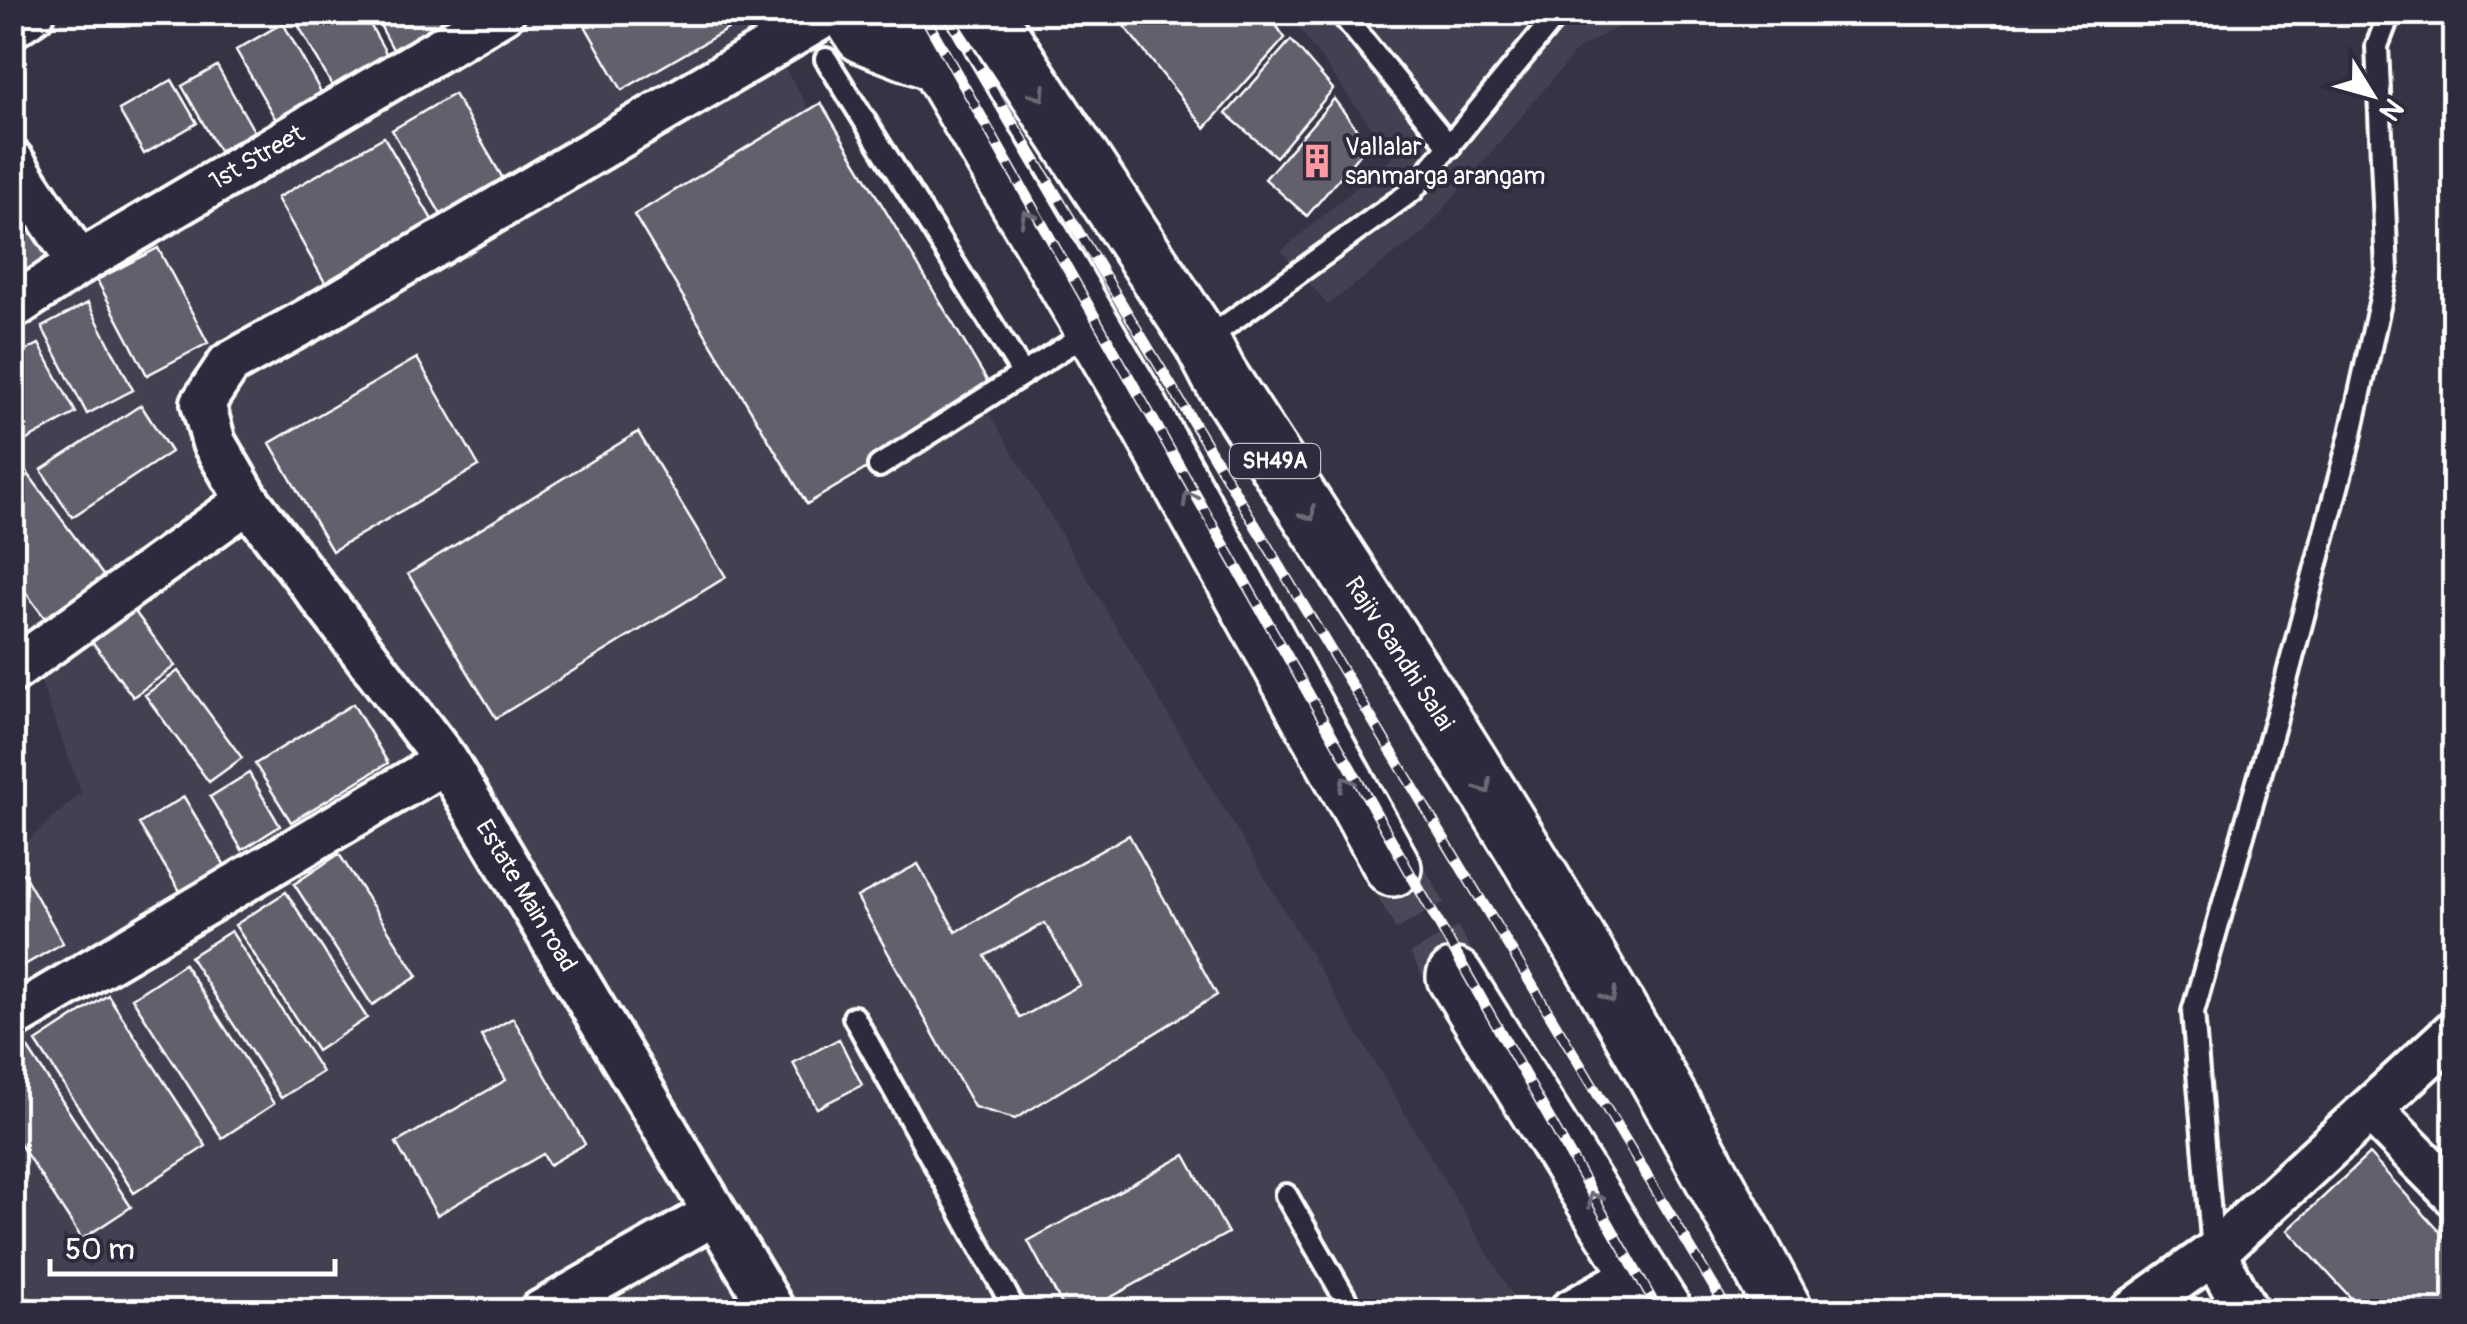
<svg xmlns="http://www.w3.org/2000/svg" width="2467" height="1324" viewBox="0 0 2467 1324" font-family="Pangolin,sans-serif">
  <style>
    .built { fill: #444051 }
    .building { fill: #635f6d; stroke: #fff; stroke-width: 2.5; fill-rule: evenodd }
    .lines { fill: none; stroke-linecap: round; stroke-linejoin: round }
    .primary-tunnel { stroke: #4b4758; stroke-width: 55; stroke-dasharray: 55 28; stroke-linecap: butt }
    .lane-casing { stroke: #fff; stroke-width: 28 }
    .street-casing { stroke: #fff; stroke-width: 50 }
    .secondary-casing { stroke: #fff; stroke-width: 62 }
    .primary-casing { stroke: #fff; stroke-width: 62 }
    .lane { stroke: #2f2a3d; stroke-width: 20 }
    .street { stroke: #2f2a3d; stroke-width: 42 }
    .secondary { stroke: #2f2a3d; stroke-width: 55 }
    .primary { stroke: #2f2a3d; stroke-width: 55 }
    .rail-casing { stroke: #fff; stroke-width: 11 }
    .rail { stroke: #2f2a3d; stroke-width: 8; stroke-dasharray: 22; stroke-linecap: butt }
    .oneway { stroke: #6d6a77 }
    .labels { text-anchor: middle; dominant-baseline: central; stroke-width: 8; stroke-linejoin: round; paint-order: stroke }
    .shield { fill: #2f2a3d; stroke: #c1bfc5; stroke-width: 2.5 }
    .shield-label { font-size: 22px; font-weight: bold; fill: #fff }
    .poi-label { font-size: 25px; fill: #fff; stroke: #2f2a3d; text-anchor: start }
    .street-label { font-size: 25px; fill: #fff; stroke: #2f2a3d }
  </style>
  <rect width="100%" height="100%" fill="#373345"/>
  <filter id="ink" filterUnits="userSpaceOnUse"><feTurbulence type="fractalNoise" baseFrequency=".01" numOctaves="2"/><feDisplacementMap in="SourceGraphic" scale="20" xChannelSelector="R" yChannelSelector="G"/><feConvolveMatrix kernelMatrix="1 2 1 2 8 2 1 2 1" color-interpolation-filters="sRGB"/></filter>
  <g filter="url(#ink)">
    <path class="built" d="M527,13H752L1522,1311H13V854L81,793L13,605V322Z
      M1288,13H1642L1578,49L1424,232L1328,305L1281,251L1393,157Z"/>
    <path class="building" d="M192,12H218L199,24Z
      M291,12H363L390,60L335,91Z
      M373,12H440L446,24L395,53Z
      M583,12H732L738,23L622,90L579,15Z
      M1113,12H1267L1285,38L1205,128Z
      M283,23L322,94L276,120L236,50Z
      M1291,40L1333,89L1276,157L1226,114Z
      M217,66L254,131L219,151L182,86Z
      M172,80L197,123L144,154L119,110Z
      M454,94L505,182L443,218L392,130Z
      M1334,99L1368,144L1307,216L1265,179Z
      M821,103L994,392L807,504L634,215Z
      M384,137L434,223L327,286L277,198Z
      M12,189L61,266L13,294Z
      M158,248L208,343L147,375L97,280Z
      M88,303L133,390L87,414L42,327Z
      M39,344L76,413L21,443L12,428V358Z
      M417,358L479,466L332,551L270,443Z
      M141,405L171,452L72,517L41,470Z
      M638,432L726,577L496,718L408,574Z
      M26,471L111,586L53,629L12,574V481Z
      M133,609L175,666L133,697L91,640Z
      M178,671L242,758L209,782L145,695Z
      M353,704L388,763L291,822L255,764Z
      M249,773L280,826L242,850L210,797Z
      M184,797L227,869L183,896L139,824Z
      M1129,835L1217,995L1015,1119L974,1107L857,897L918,864L956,932ZM1045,923L1080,985L1020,1018L985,956Z
      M339,854L418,976L372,1005L294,884Z
      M23,873L63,943L12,972V880Z
      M286,892L367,1018L317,1051L235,925Z
      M231,931L322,1072L281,1098L190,957Z
      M184,964L274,1104L222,1138L132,998Z
      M108,995L206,1146L134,1193L36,1042Z
      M513,1018L585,1144L549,1165L543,1154L437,1215L396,1143L506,1080L481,1036Z
      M839,1039L862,1085L817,1108L793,1063Z
      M27,1047L131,1207L82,1239L12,1132V1056Z
      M2369,1154L2454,1247V1312H2364L2288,1230Z
      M1185,1155L1228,1233L1084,1312H1066L1028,1241Z
      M12,1285L46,1312H12Z"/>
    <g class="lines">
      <path class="primary-tunnel" d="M1393,868L1455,977"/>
      <g class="lane-casing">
        <path id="lane" d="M1340,12L1450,147
          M826,59L1023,374
          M1204,341L1412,191L1559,12
          M879,466L1092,330
          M854,1017L1016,1312
          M1286,1195L1353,1312
          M2213,1252L2193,1012L2278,711L2350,438L2387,271L2377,46L2390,12"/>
      </g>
      <g class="street-casing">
        <path id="street" d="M12,26L33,12
          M12,161L79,263
          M12,308L79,263L503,12
          M12,671L248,501
          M12,1018L446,761
          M2371,1110L2454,1194
          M2214,1253L2247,1312
          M541,1312L714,1214
          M774,1312L446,761L248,501L214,443L203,403L229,364L315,316L831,12
          M1570,1312L1640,1273
          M2131,1312L2214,1253L2454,1032"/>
      </g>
      <g class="secondary-casing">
        <path id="secondary" d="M849,12L863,35L938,64"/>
      </g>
      <g class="primary-casing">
        <path id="primary" d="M907,12L1139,407L1393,868
          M985,12L1202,342L1219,375C1334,552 1452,728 1560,910C1639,1041 1713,1176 1785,1312
          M1455,977L1664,1312"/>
      </g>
      <use href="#lane" class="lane"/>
      <use href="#street" class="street"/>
      <use href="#secondary" class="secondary"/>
      <use href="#primary" class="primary"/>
      <g class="rail-casing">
        <path id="rail" d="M922,12L1659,1312
          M946,12L1729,1312"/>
      </g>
      <use href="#rail" class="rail"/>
    </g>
    <defs><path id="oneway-chevron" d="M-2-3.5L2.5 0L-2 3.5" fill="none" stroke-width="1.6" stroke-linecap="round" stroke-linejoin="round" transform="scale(2.5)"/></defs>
    <g class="oneway">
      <use href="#oneway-chevron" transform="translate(1039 94) rotate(57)"/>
      <use href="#oneway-chevron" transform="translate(1027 217) rotate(-121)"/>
      <use href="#oneway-chevron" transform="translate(1189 498) rotate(-119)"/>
      <use href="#oneway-chevron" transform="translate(1309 514) rotate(57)"/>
      <use href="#oneway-chevron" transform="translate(1346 783) rotate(-119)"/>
      <use href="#oneway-chevron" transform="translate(1485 787) rotate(57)"/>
      <use href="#oneway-chevron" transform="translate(1610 996) rotate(60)"/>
      <use href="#oneway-chevron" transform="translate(1594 1199) rotate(-122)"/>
    </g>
  </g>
  <defs>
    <g id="building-bare" transform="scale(2.7)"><path d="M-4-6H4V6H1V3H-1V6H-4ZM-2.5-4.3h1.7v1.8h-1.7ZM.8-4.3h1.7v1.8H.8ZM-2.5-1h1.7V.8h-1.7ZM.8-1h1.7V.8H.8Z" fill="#ff9aa2" stroke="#2f2a3d" stroke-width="2.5" paint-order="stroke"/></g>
  </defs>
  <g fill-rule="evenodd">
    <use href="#building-bare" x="1317" y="161"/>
  </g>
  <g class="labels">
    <rect class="shield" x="1230" y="444" width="90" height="34" rx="8"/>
    <g class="shield-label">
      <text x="1275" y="461">SH49A</text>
    </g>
    <g class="poi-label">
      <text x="1345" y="147">Vallalar<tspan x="1345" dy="29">sanmarga arangam</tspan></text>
    </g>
    <g class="street-label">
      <text transform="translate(257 158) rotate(-30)">1st Street</text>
      <text transform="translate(1399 654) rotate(57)">Rajiv Gandhi Salai</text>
      <text transform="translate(526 896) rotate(59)">Estate Main road</text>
    </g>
  </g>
  <rect width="2467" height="1324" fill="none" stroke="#2f2a3d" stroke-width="50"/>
  <rect x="25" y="25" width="2417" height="1274" fill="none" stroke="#fff" stroke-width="4" filter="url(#ink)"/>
  <g transform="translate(2372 95) rotate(127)" stroke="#2f2a3d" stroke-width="8" paint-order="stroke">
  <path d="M0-8L18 38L0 25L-18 38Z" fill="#ffffff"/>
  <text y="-15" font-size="28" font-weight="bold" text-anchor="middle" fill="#ffffff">N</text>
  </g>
  <path d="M50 1259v15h285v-15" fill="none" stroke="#ffffff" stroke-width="5"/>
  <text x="65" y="1259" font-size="30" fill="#ffffff" stroke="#2f2a3d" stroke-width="8" paint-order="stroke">50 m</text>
</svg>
